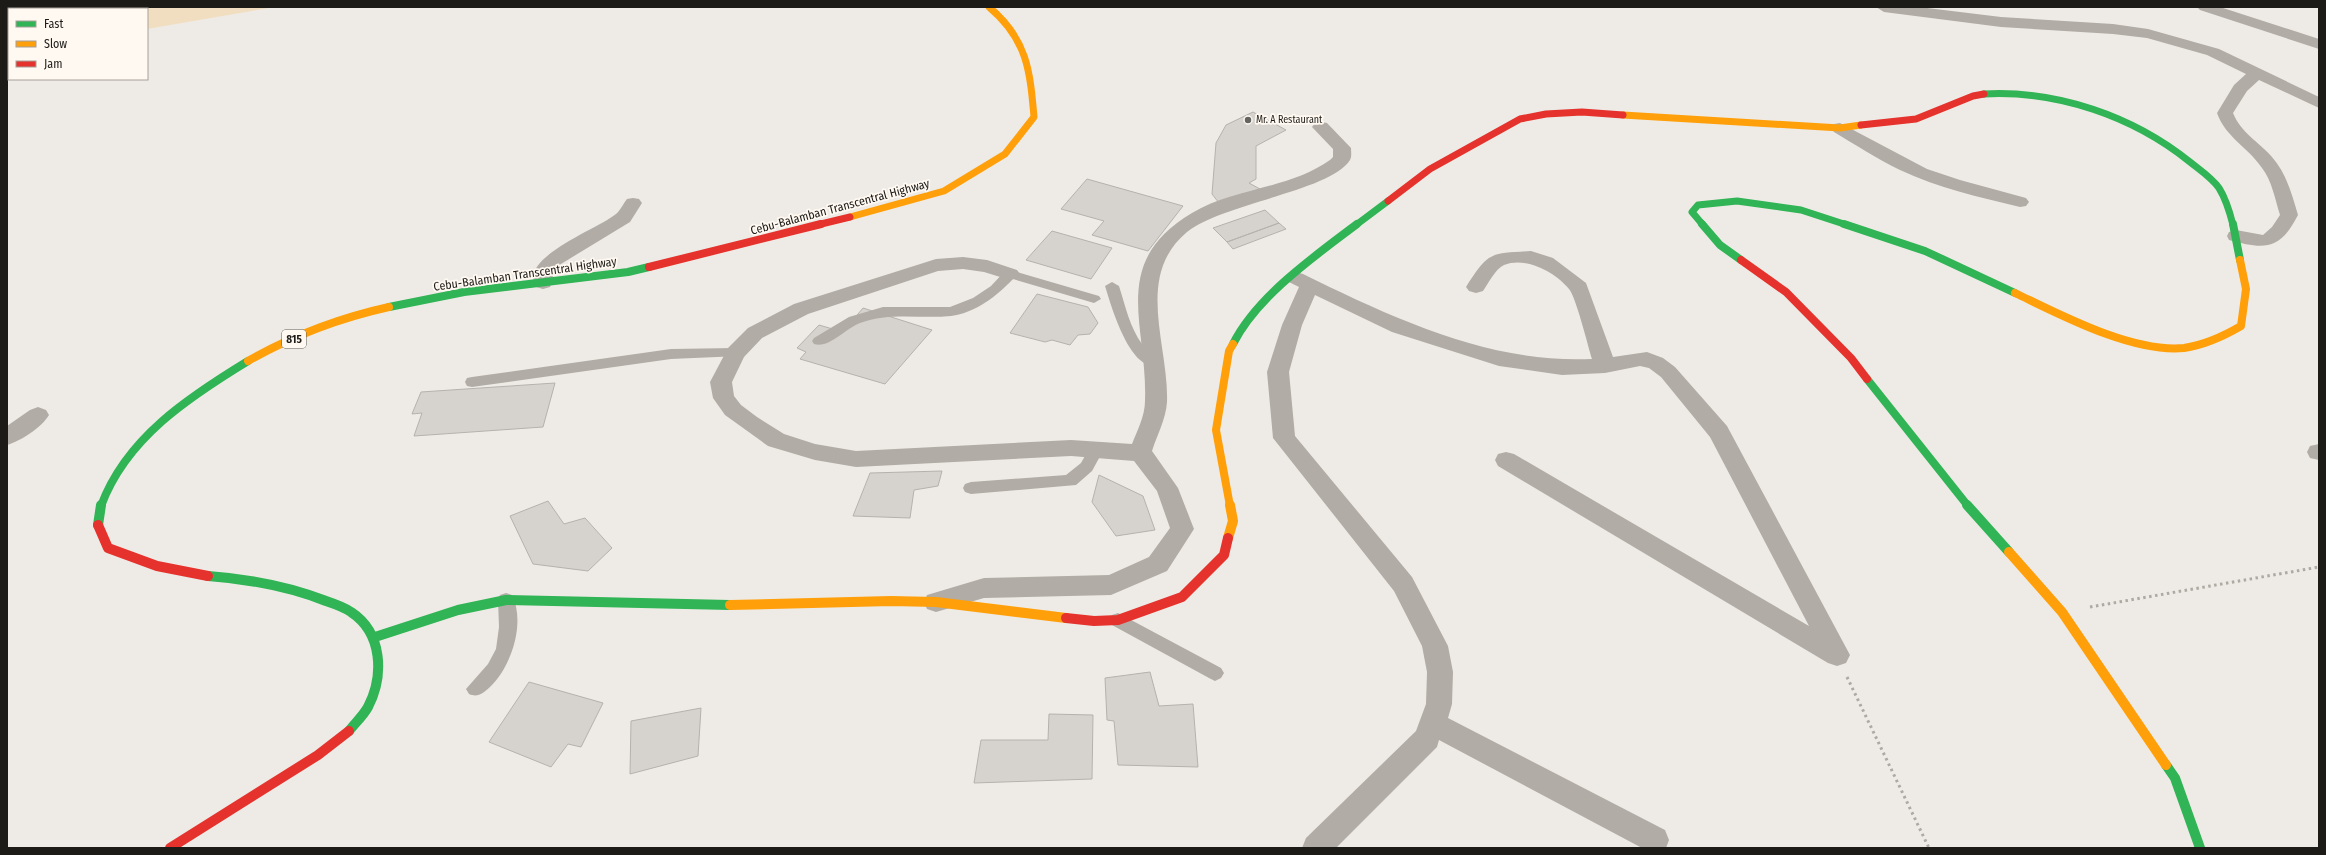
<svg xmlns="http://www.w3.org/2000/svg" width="2326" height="855" viewBox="0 0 2326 855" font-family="'Fira Sans Condensed',sans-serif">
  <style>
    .green { fill: #f1dec1 }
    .building { fill: #d6d3cf; stroke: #b5b2ae }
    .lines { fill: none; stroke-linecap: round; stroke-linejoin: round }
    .path { stroke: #ada9a3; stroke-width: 3; stroke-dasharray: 2.5 3.5; stroke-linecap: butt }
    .lane { fill: #b1aca5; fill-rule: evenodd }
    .street { fill: #b1aca5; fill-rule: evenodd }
    .fast-far2 { stroke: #30b455; stroke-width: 7 }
    .fast-far1 { stroke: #30b455; stroke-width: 8 }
    .fast { stroke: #30b455; stroke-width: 10 }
    .slow-far2 { stroke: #ff9f0a; stroke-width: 7 }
    .slow-far1 { stroke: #ff9f0a; stroke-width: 8 }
    .slow { stroke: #ff9f0a; stroke-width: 10 }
    .jam-far2 { stroke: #e5322d; stroke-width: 7 }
    .jam-far1 { stroke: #e5322d; stroke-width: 8 }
    .jam { stroke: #e5322d; stroke-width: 10 }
    .poi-dot { fill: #666460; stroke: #fff9f1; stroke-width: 1.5 }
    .labels { text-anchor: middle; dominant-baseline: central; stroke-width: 3.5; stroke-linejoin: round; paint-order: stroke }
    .far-poi-label { font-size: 10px; fill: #1d1b18; stroke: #fff9f1; text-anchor: start }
    .shield { fill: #fff9f1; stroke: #615e59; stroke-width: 1 }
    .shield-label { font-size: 11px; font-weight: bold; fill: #1d1b18 }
    .street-label { font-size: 12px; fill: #1d1b18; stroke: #fff9f1 }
  </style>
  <rect width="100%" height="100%" fill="#eeebe6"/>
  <path class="green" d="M7,7H275L147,29V9H9V53H7Z"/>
  <path class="building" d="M1253,112L1286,130L1256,146V179L1249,183L1260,189L1219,203L1212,194L1216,143L1226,125Z
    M1087,179L1183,206L1148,251L1092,235L1104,221L1061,209Z
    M1265,210L1279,223L1227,242L1213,228Z
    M1279,223L1286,229L1233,249L1227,242Z
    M1052,231L1112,248L1091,279L1026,260Z
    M1037,294L1088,307L1098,323L1090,334L1078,335L1070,345L1052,340L1045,342L1010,333Z
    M863,308L932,330L885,384L800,359L806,352L797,348L819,325L843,332Z
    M555,383L543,427L414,436L422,413L412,414L421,392Z
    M942,471L938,486L914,490L910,518L853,516L870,473Z
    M1099,475L1143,496L1155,530L1116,536L1092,502Z
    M548,501L564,524L585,518L612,548L588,571L533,564L510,516Z
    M1150,672L1159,706L1193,704L1198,767L1118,765L1114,721L1107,720L1105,678Z
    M529,682L603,703L581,747L568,744L551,767L489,742Z
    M701,708L698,756L630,774L631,721Z
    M1049,714L1093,715L1092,779L974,783L981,740H1048Z"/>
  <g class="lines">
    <path class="path" d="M2090,607L2319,567
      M1847,677L1929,848"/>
    <path class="lane" d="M1010,270L1099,296L1101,299L1094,303L1013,279C997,296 975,313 951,316C920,319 889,312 860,323C846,328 829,349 814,344L812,341L814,338L849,317L883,307H950L973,298L991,286L1005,271Z
      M1112,282L1119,286C1125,305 1130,328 1142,344C1148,351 1156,355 1160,362L1158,365C1130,373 1111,305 1105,286Z
      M735,348L740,350L742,353L740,356L671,359L472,387L467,386L465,382L467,378L472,377L671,349Z
      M1096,443L1101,445L1104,449L1092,471L1076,485L971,494L965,492L963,488L965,484L971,482L1066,475L1081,463L1091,445Z
      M506,593L512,595C526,623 511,667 490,687C483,693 478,698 469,694L466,689L488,664L496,649L499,627L498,600L500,595Z
      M1118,613L1221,668L1224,673L1221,678L1215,681L1209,678L1112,625L1109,620L1112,615Z"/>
    <path class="street" d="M1876,7H1919L2001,17L2113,24L2148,29L2219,49L2319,97V108L2259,80L2247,91L2233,113C2241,133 2258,141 2272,157C2286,173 2292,194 2298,215C2280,250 2265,250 2229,240L2227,236L2229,232L2236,230L2263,235L2272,227L2280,215C2275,199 2272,181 2262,168C2248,147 2226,138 2217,113L2234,85L2246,74L2207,55L2147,38L2113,34L2001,27L1884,12Z
      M2197,7H2220L2319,39V49L2200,10Z
      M1321,122L1327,123L1351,148C1351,152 1352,156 1350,160C1331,191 1223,203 1187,232C1134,276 1169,345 1167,402C1166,419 1157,435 1152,451L1178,488L1194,529L1167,571L1111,595L984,598L936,612L927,609L924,602L927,595L984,578L1109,575L1149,557L1170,528L1157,491L1134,461L1071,456L856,467L815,460L768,446L725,415L713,398L710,382L728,348L748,328L794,304L936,259L963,257L987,260L1017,270L1020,274L1017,278L1010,280L984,272L963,269L938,271L808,314L762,338L744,357L732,382L734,396L741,405L757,417L784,434L815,444L856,451L1071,440L1132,444C1137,431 1145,416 1145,401C1148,325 1108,263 1192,213C1234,188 1289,189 1330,160L1333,157V149L1312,127L1315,123Z
      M1840,123L1927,169L1960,180L2026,198L2029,202L2026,206L2020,207C1979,197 1938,188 1900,170C1877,159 1856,145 1834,132L1831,128L1834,124Z
      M633,198L639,199L642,203L630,222L556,267C551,274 554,281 550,287L543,289L536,287C517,258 598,229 616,214C620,211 623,204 627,199Z
      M1531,251L1553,258L1586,283L1613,357L1647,352L1663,358L1675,367L1727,426L1850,655L1846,663L1837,666L1828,663L1498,466L1495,460L1498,454L1506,452L1514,454L1809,626L1710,437L1661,377L1649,368L1640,366L1605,373L1562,375L1499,366L1392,332L1315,295L1302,325L1289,372L1295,436L1412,577L1448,646L1453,672L1452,704L1448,718L1665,830L1669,840L1666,848H1642L1439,740L1437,747L1336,848H1302L1306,838L1416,731L1426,704L1427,672L1422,646L1394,591L1273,438L1267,372L1282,325L1299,287L1289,282L1286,278L1289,274L1296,272L1303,274C1393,318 1490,364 1592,359C1588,346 1576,297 1569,289C1556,272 1525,256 1504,265C1495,269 1488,284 1483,291L1476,293L1469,291L1466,287C1489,251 1489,254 1531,251Z
      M38,407L46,410L49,415C42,427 21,441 7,445V426L30,410Z
      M2319,444V460L2310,458L2307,452L2310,446Z"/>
    <path class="fast-far2" d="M1984,94C2057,90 2133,116 2190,162C2200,170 2212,178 2219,188C2226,199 2230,213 2233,225
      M1356,225L1388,201
      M1703,225L1692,212L1698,205L1737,201L1801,210L1847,225"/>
    <path class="fast-far1" d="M1702,224L1720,245L1741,260
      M1844,224L1925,251L2015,293
      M2233,224L2240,260
      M389,307L464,292L628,272L649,267
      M1233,344C1257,296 1315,256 1357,224
      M1867,379L1968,506
      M101,506C126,438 189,397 248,361"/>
    <path class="fast" d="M1967,505L2009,552
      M98,525L101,505
      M208,576C249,579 288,586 326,601C335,604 344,607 351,612C383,633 384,676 368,707C363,716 355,723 349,731
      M375,637L458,610L506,600L730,605
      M2166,765L2175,778L2200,848"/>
    <path class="slow-far2" d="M1623,115L1840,128L1861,125
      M850,217L944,191L1005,154L1034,117C1030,70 1027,39 989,7"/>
    <path class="slow-far1" d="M2015,293C2061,315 2132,353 2184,348C2204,345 2224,336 2241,326L2246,289L2240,260
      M248,361C292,336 339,318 389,307
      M1230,506L1216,430L1229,351L1233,344"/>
    <path class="slow" d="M1228,538L1233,521L1230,505
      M2009,552L2062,612L2166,765
      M730,605L891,601L936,602L1066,618"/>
    <path class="jam-far2" d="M1861,125L1916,119L1973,96L1984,94
      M1388,201L1430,169L1520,119L1546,114L1582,112L1623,115
      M817,225L850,217"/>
    <path class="jam-far1" d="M1741,260L1786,292L1851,358L1867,379
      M649,267L821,224"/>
    <path class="jam" d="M98,525L108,548L157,566L208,576
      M1066,618L1094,621L1118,620L1182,597L1224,555L1228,538
      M170,848L318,755L349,731"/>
  </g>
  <circle class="poi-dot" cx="1248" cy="120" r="4"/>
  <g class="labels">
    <g class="far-poi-label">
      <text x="1256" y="120">Mr. A Restaurant</text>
    </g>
    <rect class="shield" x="282" y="330" width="24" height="18" rx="3"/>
    <g class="shield-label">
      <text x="294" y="339">815</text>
    </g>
    <g class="street-label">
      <text transform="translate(840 207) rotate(-15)">Cebu-Balamban Transcentral Highway</text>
      <text transform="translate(525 274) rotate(-8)">Cebu-Balamban Transcentral Highway</text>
    </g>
  </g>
  <rect width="2326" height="855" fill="none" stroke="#1d1b18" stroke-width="16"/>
  <rect x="8" y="8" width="140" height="72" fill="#fff9f1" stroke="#a5a09a"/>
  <rect x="16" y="21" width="20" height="6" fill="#30b455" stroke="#a5a09a"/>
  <text x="44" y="28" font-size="12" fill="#1d1b18">Fast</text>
  <rect x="16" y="41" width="20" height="6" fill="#ff9f0a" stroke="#a5a09a"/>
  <text x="44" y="48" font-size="12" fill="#1d1b18">Slow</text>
  <rect x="16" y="61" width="20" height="6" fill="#e5322d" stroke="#a5a09a"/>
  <text x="44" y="68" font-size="12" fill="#1d1b18">Jam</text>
</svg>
